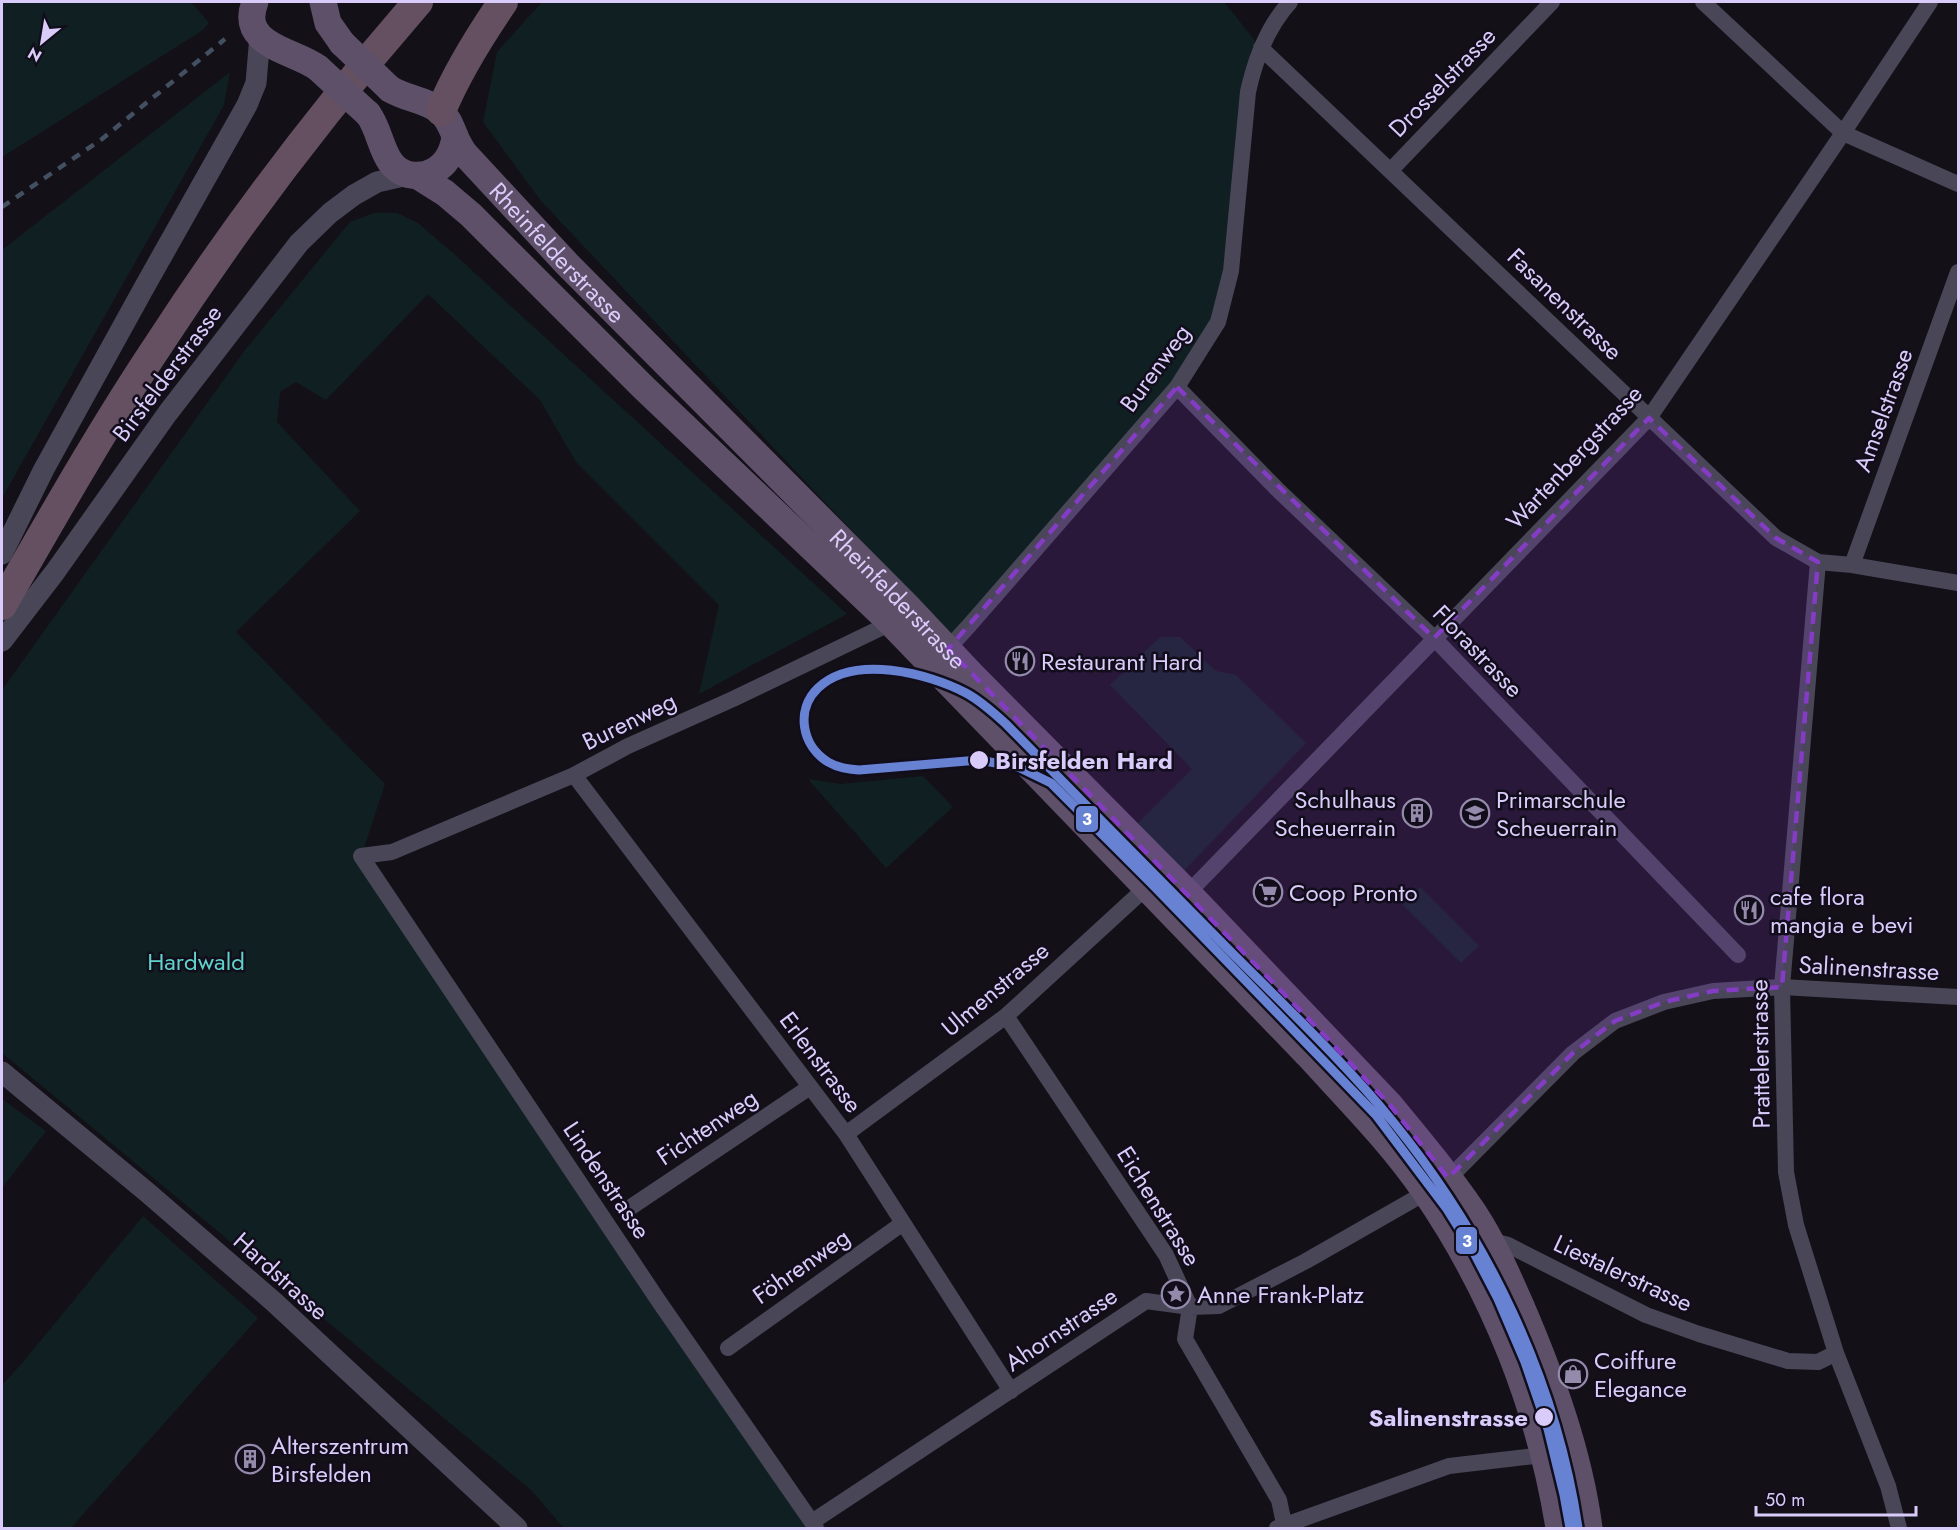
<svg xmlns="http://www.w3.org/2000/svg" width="1960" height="1530" viewBox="0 0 1960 1530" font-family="Jost,sans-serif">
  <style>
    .green { fill: #102022 }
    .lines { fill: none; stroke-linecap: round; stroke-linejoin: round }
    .minor { stroke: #494658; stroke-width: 16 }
    .tertiary { stroke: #494658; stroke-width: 21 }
    .primary { stroke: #5e5069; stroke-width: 27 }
    .motorway { stroke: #655061; stroke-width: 30 }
    .rail { stroke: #435061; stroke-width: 4.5; stroke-dasharray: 9 8; stroke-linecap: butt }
    .primary-bridge { stroke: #5e5069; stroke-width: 27 }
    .tram-1-casing { stroke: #120d1b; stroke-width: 14 }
    .tram-1 { stroke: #6782d3; stroke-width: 9 }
    .marked { fill: #843cc5; fill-opacity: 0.2; stroke: #843cc5; stroke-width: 4.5; stroke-dasharray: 12 8; stroke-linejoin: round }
    .stop-dot { fill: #d9cbfa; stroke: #120d1b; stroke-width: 2 }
    .labels { text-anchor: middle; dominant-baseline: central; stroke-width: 5; stroke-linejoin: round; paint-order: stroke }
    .street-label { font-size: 24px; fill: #d9cbfa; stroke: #120d1b }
    .poi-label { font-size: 24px; fill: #d9cbfa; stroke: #120d1b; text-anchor: start }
    .stop-label { font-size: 24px; font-weight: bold; fill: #d9cbfa; stroke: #120d1b; text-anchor: start }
    .park-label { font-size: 24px; fill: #5fd3ca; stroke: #120d1b }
    .line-badge { stroke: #120d1b; stroke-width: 2 }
    .badge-label { font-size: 16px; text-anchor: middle; font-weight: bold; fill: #fff }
  </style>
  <rect width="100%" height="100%" fill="#131018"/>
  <path class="green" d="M2,2H191L209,23L203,30L2,157Z
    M542,2H1224L1261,48L1218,322L1184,377L954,642L886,567L541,201L483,122L497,52Z
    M230,72L224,105L2,498V250Z
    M374,213H397L418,223L453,253L847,614L699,694L719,605L576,462L540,400L428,294L326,400L296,382L280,392L277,422L360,511L236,632L385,784L361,857L816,1528H564L531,1490L2,1053V690L245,350L350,222Z
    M1160,637H1180L1216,671L1236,675L1306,743L1181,874L1136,825L1192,769L1110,685Z
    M923,776L953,807L886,868L808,779L841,784Z
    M1420,887L1479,946L1461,963L1402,904Z
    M2,1099L46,1131L2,1188Z
    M143,1216L258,1318L71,1528H2V1385L23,1362Z"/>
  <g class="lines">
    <path class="minor" d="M1703,2L1843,133L1958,184
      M1261,48L1776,538L1818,562L1852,565L1958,583
      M1391,170L1552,2
      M1177,387L1279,491L1434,638L1738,955
      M1818,562L1782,987L1786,1172L1796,1225L1836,1353L1888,1486L1899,1528
      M1852,565L1958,272
      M941,656L967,628L1177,387L1218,322L1231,271L1248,92C1255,60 1268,26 1290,2
      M574,775L846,1134L1011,1391
      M1188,893L1649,418L1843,133L1930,2
      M1006,1016L1166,1255L1190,1307L1185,1339L1279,1500L1285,1528
      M846,1134L1006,1016L1151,883
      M631,1207L810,1087
      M1463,1253C1479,1239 1488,1239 1508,1245L1646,1315L1699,1334L1788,1361L1818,1362L1836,1353
      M728,1348L903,1223
      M812,1522L1146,1301L1190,1307L1219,1306L1306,1261L1425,1193L1456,1171L1573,1053L1615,1021L1664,1002L1713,991L1782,987L1958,997
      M816,1528L660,1303L361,856L392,852L574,775L628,746L733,699L891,623L896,618
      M1277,1528L1449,1466L1535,1456L1572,1448"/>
    <path class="tertiary" d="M2,554L44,469L145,286L247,105L256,83L260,36
      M2,641L55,572L167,414L299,243L330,213L354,195L377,182L408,175
      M2,1072L148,1193L274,1302L517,1528"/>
    <g class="primary">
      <path d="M255,2C238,46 294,50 318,68"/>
      <path d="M323,2L328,23L342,43"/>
      <path id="s1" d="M390,89C406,99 428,100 441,112C449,119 451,127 455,136C457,142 461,148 464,153L567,264L908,607L972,675L1188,893L1390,1105C1419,1140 1448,1175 1474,1213C1493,1242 1507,1274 1521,1306C1551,1376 1579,1452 1589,1528"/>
      <path d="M368,114C383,133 381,170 411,175C419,176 427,175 434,171C447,164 453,151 455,137"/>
      <path d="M418,176L445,193L471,215L643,387L891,623L1308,1055C1349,1100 1392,1143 1426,1193C1494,1293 1540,1409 1559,1528"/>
    </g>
    <path class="motorway" d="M441,111C457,72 479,37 503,2
      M2,605C53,516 104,426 161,341C239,221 325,109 418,2"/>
    <path class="rail" d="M2,207L102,139L225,39"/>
    <path class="primary-bridge" d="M342,43L390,89
      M318,68L368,114"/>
    <g class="tram-1-casing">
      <path id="tram-1" d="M1570,1528L1564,1495L1548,1429L1525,1362L1498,1299L1472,1249L1447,1209L1376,1115L1151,883L1051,783L1018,767L979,760L859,770C848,769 838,768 828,762C802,746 795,710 818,688C854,654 928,673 966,693C981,701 994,713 1006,724C1082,801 1158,878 1233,954C1288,1009 1345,1063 1394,1123C1488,1239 1556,1379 1578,1528"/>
    </g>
    <use href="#tram-1" class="tram-1"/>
  </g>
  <path class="marked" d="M1177,387L1434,638L1649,418L1776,538L1818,562L1782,987L1713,991L1664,1002L1615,1021L1573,1053L1448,1178L1390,1105L1326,1037L948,649Z"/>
  <defs>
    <g id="restaurant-ring" transform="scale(1.5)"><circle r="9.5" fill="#120d1b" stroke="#948aab" stroke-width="1.5"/><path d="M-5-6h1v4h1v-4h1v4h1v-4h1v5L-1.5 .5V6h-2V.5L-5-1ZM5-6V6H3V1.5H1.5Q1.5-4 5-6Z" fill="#948aab"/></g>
    <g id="building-ring" transform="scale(1.5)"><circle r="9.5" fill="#120d1b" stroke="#948aab" stroke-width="1.5"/><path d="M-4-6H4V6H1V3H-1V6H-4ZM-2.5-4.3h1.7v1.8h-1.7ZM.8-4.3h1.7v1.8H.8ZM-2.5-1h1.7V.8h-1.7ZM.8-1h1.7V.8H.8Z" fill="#948aab"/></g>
    <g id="school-ring" transform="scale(1.5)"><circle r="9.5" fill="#120d1b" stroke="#948aab" stroke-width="1.5"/><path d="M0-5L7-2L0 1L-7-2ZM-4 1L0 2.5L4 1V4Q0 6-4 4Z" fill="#948aab"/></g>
    <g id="supermarket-ring" transform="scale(1.5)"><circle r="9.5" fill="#120d1b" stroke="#948aab" stroke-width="1.5"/><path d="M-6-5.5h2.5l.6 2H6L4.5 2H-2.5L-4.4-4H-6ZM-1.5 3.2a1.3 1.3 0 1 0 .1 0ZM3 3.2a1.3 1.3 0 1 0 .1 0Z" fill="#948aab"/></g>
    <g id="sight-ring" transform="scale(1.5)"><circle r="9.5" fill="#120d1b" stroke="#948aab" stroke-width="1.5"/><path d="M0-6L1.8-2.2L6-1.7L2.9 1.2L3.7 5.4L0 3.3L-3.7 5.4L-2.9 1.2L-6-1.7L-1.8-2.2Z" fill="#948aab"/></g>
    <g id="shop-ring" transform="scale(1.5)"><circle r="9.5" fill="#120d1b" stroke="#948aab" stroke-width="1.5"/><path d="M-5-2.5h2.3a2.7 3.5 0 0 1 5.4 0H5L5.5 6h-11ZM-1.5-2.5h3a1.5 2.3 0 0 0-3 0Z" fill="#948aab"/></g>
  </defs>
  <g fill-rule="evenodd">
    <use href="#restaurant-ring" x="1020" y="661"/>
    <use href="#building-ring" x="1417" y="813"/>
    <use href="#school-ring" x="1475" y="813"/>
    <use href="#supermarket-ring" x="1268" y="892"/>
    <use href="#restaurant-ring" x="1749" y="910"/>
    <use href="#sight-ring" x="1176" y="1294"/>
    <use href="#shop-ring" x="1573" y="1374"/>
    <use href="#building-ring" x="250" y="1459"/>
  </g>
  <g class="stop-dot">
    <circle cx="979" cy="760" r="10"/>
    <circle cx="1544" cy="1417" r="10"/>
  </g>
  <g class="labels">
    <g class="street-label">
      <text transform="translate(1442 82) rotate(-46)">Drosselstrasse</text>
      <text stroke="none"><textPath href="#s1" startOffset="240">Rheinfelderstrasse</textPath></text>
      <text transform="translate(1565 304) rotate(44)">Fasanenstrasse</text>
      <text transform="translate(1155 368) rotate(-54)">Burenweg</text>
      <text transform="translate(167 373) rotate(-53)">Birsfelderstrasse</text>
      <text transform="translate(1883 410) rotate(-70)">Amselstrasse</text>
      <text transform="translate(1574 457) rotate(-47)">Wartenbergstrasse</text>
      <text stroke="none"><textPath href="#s1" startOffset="726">Rheinfelderstrasse</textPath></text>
      <text transform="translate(1478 651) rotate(46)">Florastrasse</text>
      <text transform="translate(629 721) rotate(-26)">Burenweg</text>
      <text transform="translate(1869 968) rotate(3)">Salinenstrasse</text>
      <text transform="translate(995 989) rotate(-40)">Ulmenstrasse</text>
      <text transform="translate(1760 1054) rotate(-91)">Prattelerstrasse</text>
      <text transform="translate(821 1062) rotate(53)">Erlenstrasse</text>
      <text transform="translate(707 1127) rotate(-34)">Fichtenweg</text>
      <text transform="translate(607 1180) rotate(56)">Lindenstrasse</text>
      <text transform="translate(1159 1206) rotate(58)">Eichenstrasse</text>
      <text transform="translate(801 1266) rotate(-35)">Föhrenweg</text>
      <text transform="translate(1623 1273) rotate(25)">Liestalerstrasse</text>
      <text transform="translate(281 1276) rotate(42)">Hardstrasse</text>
      <text transform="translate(1061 1329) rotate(-34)">Ahornstrasse</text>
    </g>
    <g class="poi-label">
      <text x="1041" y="661">Restaurant Hard</text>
      <text x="1396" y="799" text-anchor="end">Schulhaus<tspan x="1396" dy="28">Scheuerrain</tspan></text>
      <text x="1496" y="799">Primarschule<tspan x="1496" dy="28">Scheuerrain</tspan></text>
      <text x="1289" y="892">Coop Pronto</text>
      <text x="1770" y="896">cafe flora<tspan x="1770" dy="28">mangia e bevi</tspan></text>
      <text x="1197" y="1294">Anne Frank-Platz</text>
      <text x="1594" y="1360">Coiffure<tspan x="1594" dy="28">Elegance</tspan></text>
      <text x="271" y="1445">Alterszentrum<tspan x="271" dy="28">Birsfelden</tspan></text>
    </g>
    <g class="stop-label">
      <text x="995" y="760">Birsfelden Hard</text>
      <text x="1528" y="1417" text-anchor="end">Salinenstrasse</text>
    </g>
    <g class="park-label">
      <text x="196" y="961">Hardwald</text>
    </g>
  </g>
  <g class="line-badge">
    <rect x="1075" y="805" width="24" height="28" rx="6" fill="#6782d3"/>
    <rect x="1455" y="1226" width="23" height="29" rx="6" fill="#6782d3"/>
  </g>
  <g class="badge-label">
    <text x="1087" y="825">3</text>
    <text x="1467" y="1247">3</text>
  </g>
  <rect width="1960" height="1530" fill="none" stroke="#d9cbfa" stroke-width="6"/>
  <g transform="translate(42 42) rotate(210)" stroke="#120d1b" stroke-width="4.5" paint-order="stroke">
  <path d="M0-4.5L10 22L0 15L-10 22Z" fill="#d9cbfa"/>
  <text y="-9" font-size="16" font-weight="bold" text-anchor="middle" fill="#d9cbfa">N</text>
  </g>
  <path d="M1756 1506v9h160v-9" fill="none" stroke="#d9cbfa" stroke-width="3"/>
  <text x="1765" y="1506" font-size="18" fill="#d9cbfa" stroke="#120d1b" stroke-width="4.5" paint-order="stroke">50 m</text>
</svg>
